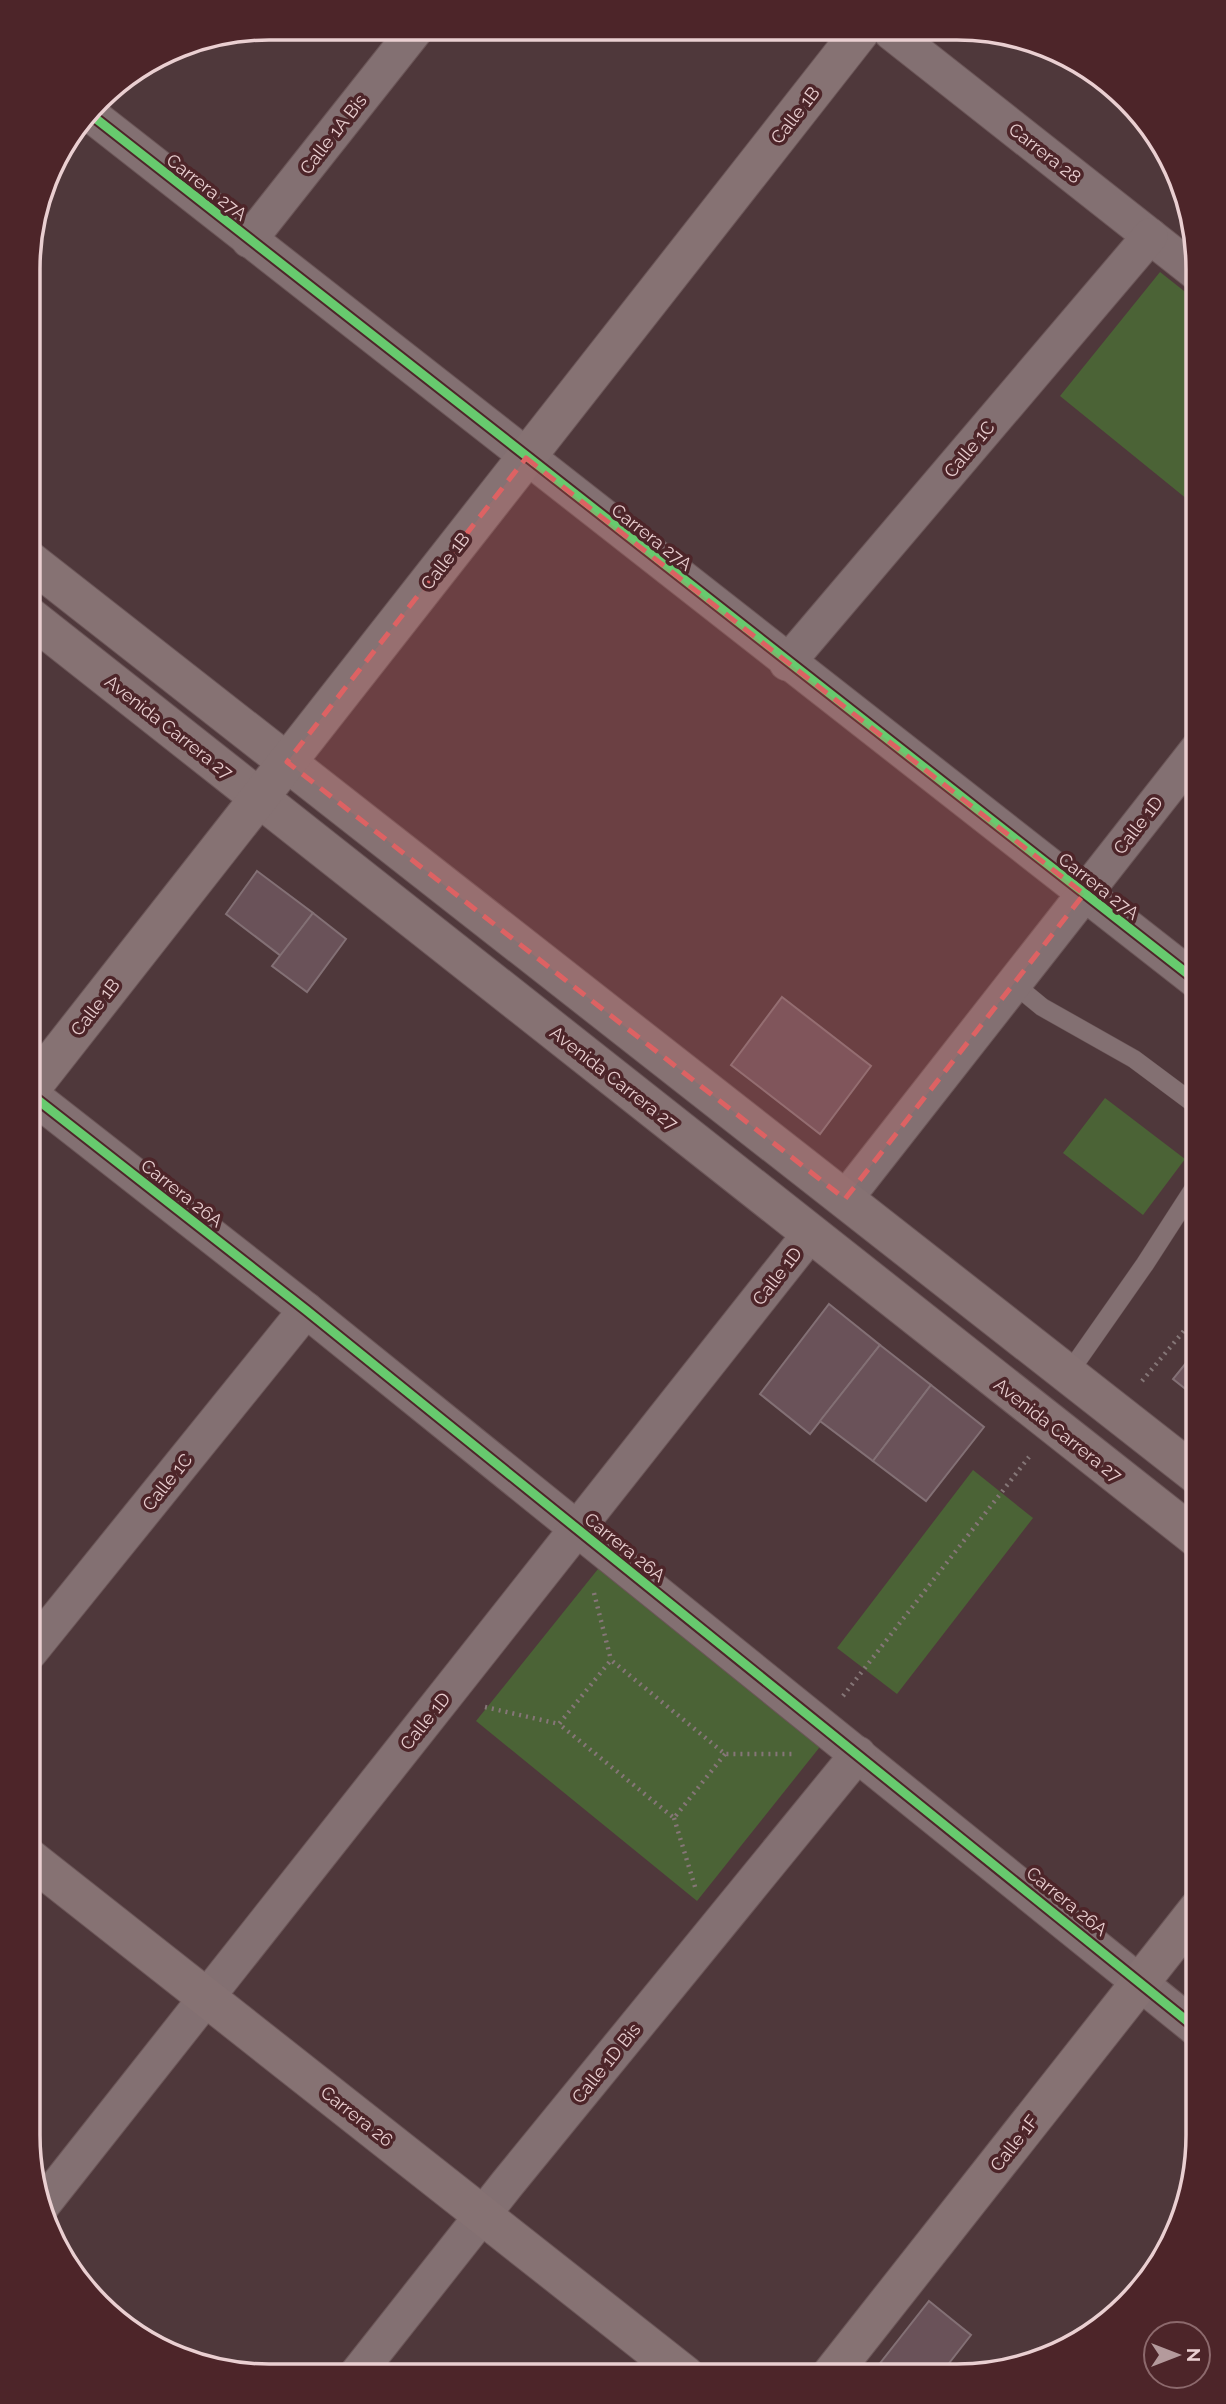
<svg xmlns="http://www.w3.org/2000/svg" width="1226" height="2404" viewBox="0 0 1226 2404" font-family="Raleway,sans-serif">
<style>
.green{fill:#4b6336}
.building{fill:#6a5259;stroke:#837075;stroke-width:2}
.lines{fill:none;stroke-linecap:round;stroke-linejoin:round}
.lane-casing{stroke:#6b5658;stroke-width:19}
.street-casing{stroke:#6b5658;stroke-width:37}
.secondary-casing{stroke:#6b5658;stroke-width:40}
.path{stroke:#857677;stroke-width:4.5;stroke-dasharray:2 5;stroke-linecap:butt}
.lane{stroke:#837072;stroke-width:18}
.street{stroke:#837072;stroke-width:35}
.secondary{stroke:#867273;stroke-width:38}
.cycleway-casing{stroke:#4d2529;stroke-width:13}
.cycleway{stroke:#67ca6e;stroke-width:9}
.marked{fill:#dd6263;fill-opacity:0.2;stroke:#dd6263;stroke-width:5;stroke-dasharray:14 9;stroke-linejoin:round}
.labels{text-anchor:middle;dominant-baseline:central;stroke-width:7;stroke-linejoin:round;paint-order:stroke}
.street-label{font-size:18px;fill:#eacfd1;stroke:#4d2529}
.rim{fill:none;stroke:#eacfd1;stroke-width:3.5}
</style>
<rect width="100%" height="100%" fill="#4f383b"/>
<!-- green -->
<g class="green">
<path d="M1160 272 1198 302V508L1060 396Z"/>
<path d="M1105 1098 1185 1159 1143 1215 1063 1153Z"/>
<path d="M973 1470 1033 1518 897 1694 837 1648Z"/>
<path d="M602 1564 823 1743 697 1901 476 1721Z"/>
</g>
<!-- building -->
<g class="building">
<path d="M257 871 313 913 281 956 226 914Z"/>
<path d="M313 913 346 939 307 992 272 966Z"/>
<path d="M782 997 871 1066 820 1134 731 1065Z"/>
<path d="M829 1304 880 1345 810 1434 760 1394Z"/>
<path d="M880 1345 931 1385 873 1461 820 1421Z"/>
<path d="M1198 1348V1399L1173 1379Z"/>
<path d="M931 1385 984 1427 926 1501 873 1461Z"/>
<path d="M929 2301 971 2335 939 2376H870Z"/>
</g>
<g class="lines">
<defs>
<g id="lane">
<path d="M1014 984 1042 1007 1134 1059 1193 1103 1198 1110"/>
<path d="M1068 1374 1145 1264 1198 1182"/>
</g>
<g id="street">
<path d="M891 32 1198 274"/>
<path d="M90 114 1198 982"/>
<path d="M249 240 416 29"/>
<path d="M787 663 1150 236"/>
<path d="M29 1093 306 1310 1197 2029"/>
<path d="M845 1199 1198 749"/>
<path d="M29 1653 306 1310"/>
<path d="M40 2208 810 1234"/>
<path d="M357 2374 507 2184 858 1754"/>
</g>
<g id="secondary">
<path d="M30 561 1198 1476"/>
<path d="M30 617 1198 1539"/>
<path d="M29 1091 860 32"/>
<path d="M28 1857 685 2375"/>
<path d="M830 2376 1198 1909"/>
</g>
</defs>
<!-- lane casing -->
<use href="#lane" class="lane-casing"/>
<!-- street casing -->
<use href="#street" class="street-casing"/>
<!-- secondary casing -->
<use href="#secondary" class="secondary-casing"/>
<!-- path -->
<g class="path">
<path d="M1142 1381 1198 1314"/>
<path d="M594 1593 611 1660"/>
<path d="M843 1696 1029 1457"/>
<path d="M485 1707 559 1724"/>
<path d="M725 1754 674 1818 559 1724 611 1660 725 1754H794"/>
<path d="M674 1818 696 1890"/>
</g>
<!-- lane -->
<use href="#lane" class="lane"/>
<!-- street -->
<use href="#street" class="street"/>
<!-- secondary -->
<use href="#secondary" class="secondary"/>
<defs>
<g id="cycleway">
<path d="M90 114 1198 982"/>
<path d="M29 1093 306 1310 1197 2029"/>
</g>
</defs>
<!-- cycleway casing -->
<use href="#cycleway" class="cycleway-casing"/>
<!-- cycleway -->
<use href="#cycleway" class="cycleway"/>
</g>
<!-- marked area -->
<path class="marked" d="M526 458 1084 894 845 1199 287 762Z"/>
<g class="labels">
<!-- street labels -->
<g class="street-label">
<text transform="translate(795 115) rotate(-52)">Calle 1B</text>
<text transform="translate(333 134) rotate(-52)">Calle 1A Bis</text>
<text transform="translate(1045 153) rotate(38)">Carrera 28</text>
<text transform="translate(207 187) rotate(38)">Carrera 27A</text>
<text transform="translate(969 449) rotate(-50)">Calle 1C</text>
<text transform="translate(652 537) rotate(38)">Carrera 27A</text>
<text transform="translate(445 561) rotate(-52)">Calle 1B</text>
<text transform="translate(169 727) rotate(38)">Avenida Carrera 27</text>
<text transform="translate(1138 825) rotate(-52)">Calle 1D</text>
<text transform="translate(1099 886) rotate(38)">Carrera 27A</text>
<text transform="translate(95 1007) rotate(-52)">Calle 1B</text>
<text transform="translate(614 1078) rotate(38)">Avenida Carrera 27</text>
<text transform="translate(182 1193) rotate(38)">Carrera 26A</text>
<text transform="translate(777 1276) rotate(-52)">Calle 1D</text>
<text transform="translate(1058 1430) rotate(38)">Avenida Carrera 27</text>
<text transform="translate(167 1482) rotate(-51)">Calle 1C</text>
<text transform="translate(625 1547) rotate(39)">Carrera 26A</text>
<text transform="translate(425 1721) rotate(-51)">Calle 1D</text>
<text transform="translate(1067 1901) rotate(39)">Carrera 26A</text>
<text transform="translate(606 2063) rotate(-51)">Calle 1D Bis</text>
<text transform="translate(357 2116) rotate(38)">Carrera 26</text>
<text transform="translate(1014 2143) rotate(-52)">Calle 1F</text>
</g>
</g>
<!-- crop -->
<path d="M0 0H1226V2404H0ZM269 40H957A229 229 0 0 1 1186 269V2135A229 229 0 0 1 957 2364H269A229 229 0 0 1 40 2135V269A229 229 0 0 1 269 40Z" fill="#4d2529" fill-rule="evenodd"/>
<path class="rim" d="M269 40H957A229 229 0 0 1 1186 269V2135A229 229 0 0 1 957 2364H269A229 229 0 0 1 40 2135V269A229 229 0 0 1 269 40Z"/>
<!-- north arrow -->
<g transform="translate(1177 2355) rotate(90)"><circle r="33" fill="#4d2529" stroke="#8c696c" stroke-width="2"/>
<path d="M0-5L12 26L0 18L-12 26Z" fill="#b49a9c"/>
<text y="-10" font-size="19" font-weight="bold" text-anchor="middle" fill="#eacfd1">N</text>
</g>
</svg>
